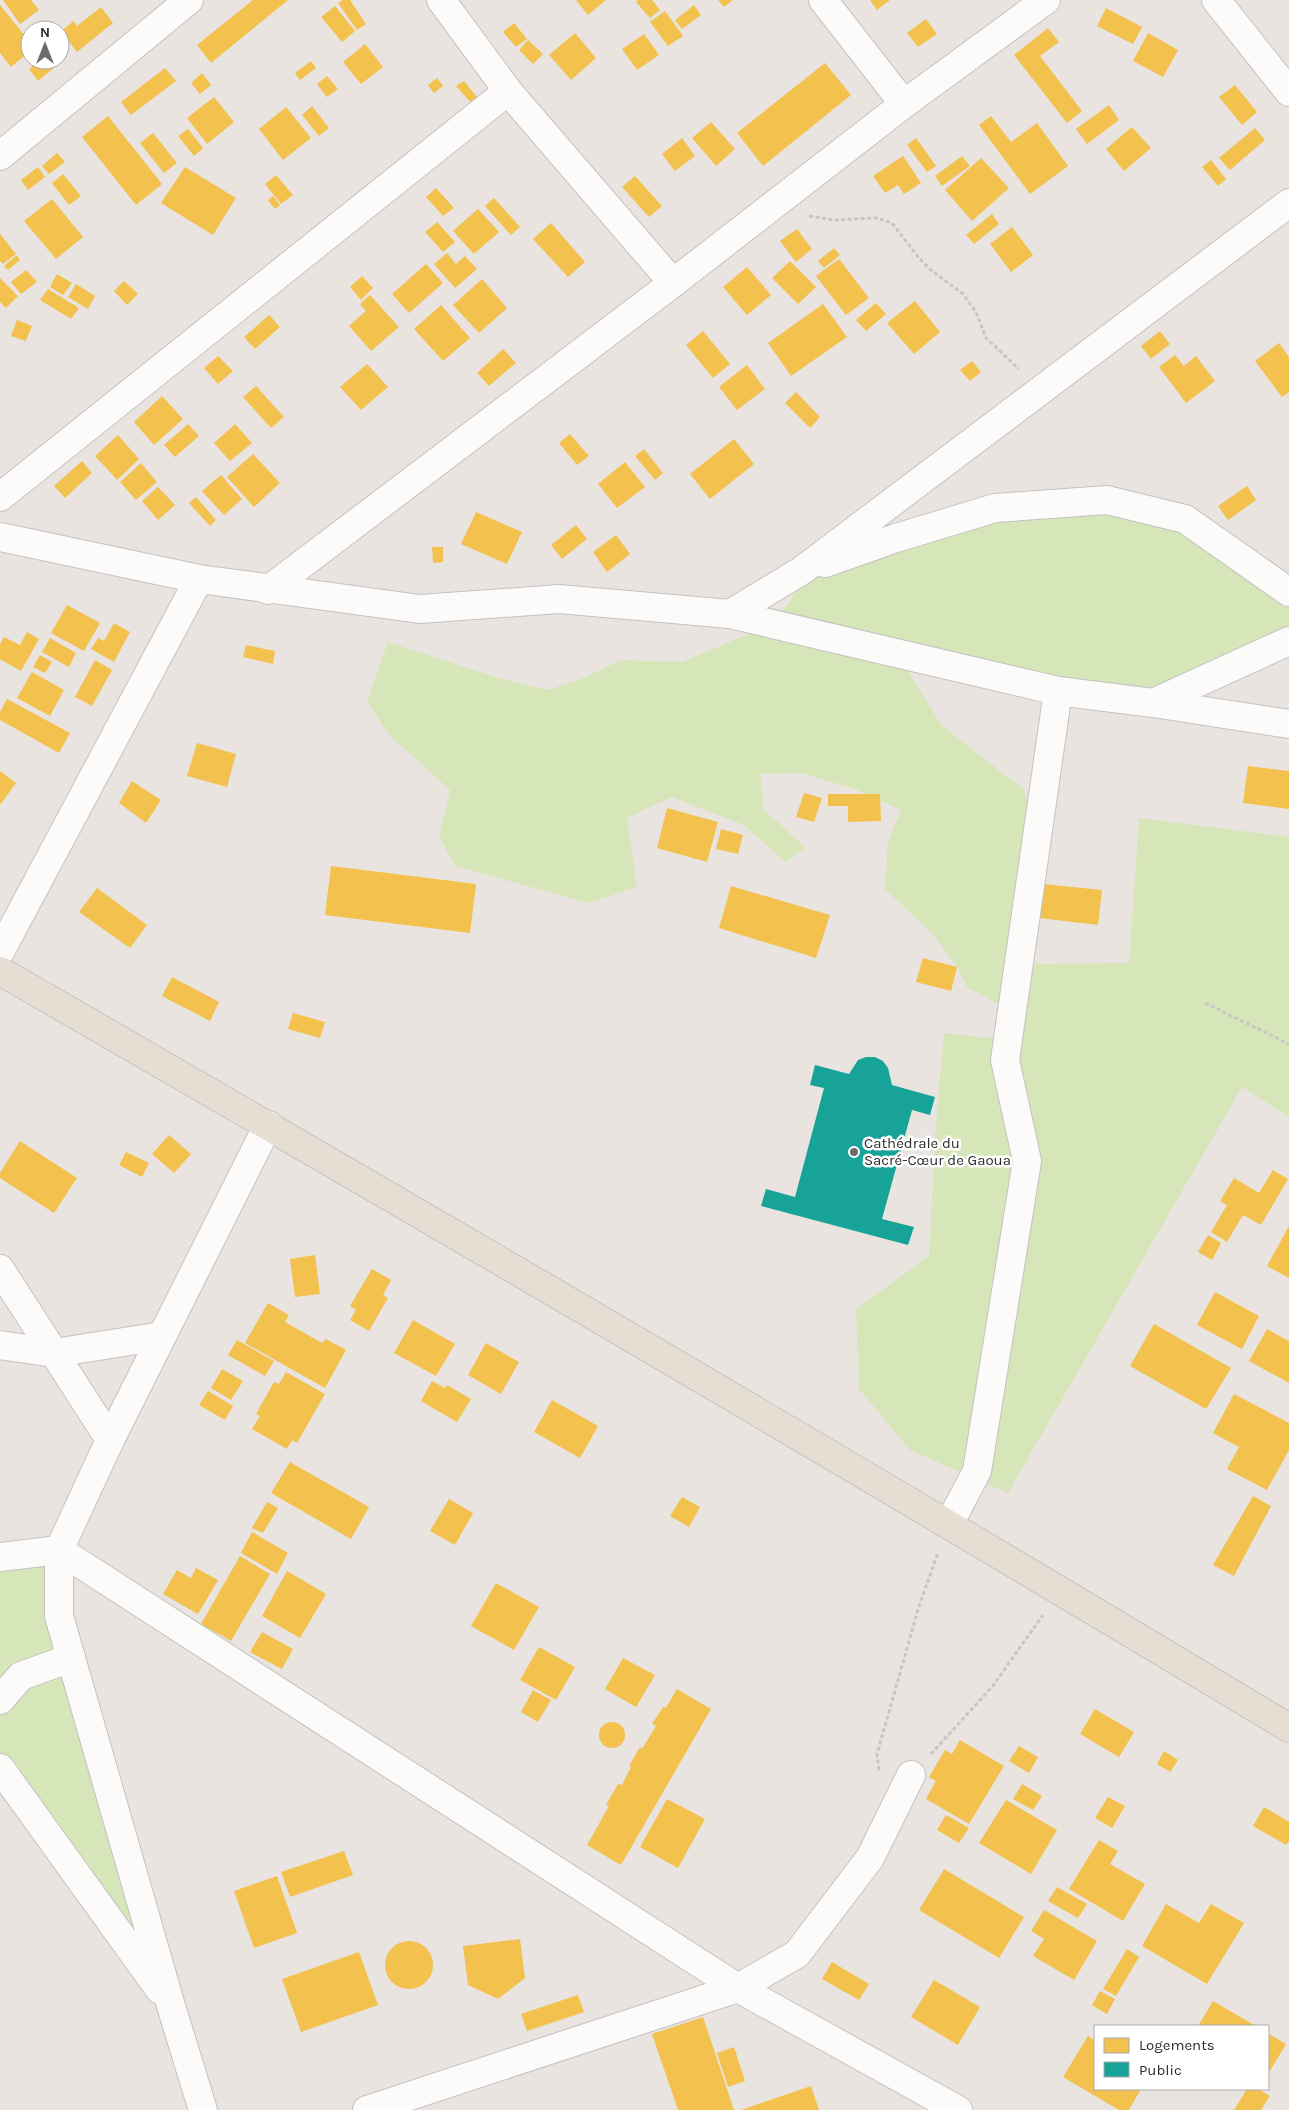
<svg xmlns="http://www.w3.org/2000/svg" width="1289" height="2110" viewBox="0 0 1289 2110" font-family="Karla,sans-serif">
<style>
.green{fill:#d6e6b8}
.homes{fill:#f2c14e}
.public{fill:#17a398}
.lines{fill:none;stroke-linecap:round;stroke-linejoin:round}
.minor-casing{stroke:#c3c2c3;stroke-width:30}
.major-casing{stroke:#c5c3c2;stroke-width:30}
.path{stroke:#c6c6c6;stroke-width:3;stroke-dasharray:4 2.5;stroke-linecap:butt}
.minor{stroke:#fcfbfa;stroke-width:28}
.major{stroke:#e7ded3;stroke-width:28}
.poi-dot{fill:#6e6c6b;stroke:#fff;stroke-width:2}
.labels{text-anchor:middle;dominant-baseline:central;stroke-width:5;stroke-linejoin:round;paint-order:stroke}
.poi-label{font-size:15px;fill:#2b2b2b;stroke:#fff;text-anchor:start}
</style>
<rect width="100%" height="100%" fill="#eae4e1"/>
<!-- green -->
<g class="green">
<path d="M1107 500 1185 519 1289 592V641L1153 703 894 649 942 726 1023 789 1038 828 1019 964 1129 963 1139 818 1289 837V1117L1242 1087 1008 1493 910 1450 859 1389 856 1309 929 1256 936 1122 944 1033 999 1039 1007 1009 967 987 957 967 932 933 885 889 888 842 901 810 855 789 801 773 760 774 764 810 806 848 785 862 744 825 672 797 627 818 637 887 588 903 455 866 439 836 450 790 388 734 367 701 388 642 495 677 548 690 584 678 621 660 682 662 765 627 791 601 801 571 896 538Z"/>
<path d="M59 1550V1616L171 2006 0 1758V1572Z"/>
</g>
<!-- homes -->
<g class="homes">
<path d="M3 0H31L39 10 20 24Z"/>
<path d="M253 0H288L211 63 197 45Z"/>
<path d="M343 0H350L366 24 357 30 338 3Z"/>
<path d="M576 0H606L588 15Z"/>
<path d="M638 0H652L660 10 650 18 636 2Z"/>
<path d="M718 0H733L724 7Z"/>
<path d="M870 0H890L877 10Z"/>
<path d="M0 5 30 42V51L11 67 0 53Z"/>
<path d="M694 5 701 15 682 29 675 20Z"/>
<path d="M335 6 355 31 342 42 321 17Z"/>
<path d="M101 7 113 23 77 52 61 31 74 21 77 26Z"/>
<path d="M1106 8 1142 27 1133 44 1097 26Z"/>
<path d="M665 11 683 36 668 46 650 22Z"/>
<path d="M926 19 937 34 918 47 907 33Z"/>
<path d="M514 23 527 39 516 47 503 32Z"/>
<path d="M1048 28 1059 42 1040 56 1082 111 1067 123 1014 55Z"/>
<path d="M575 33 596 58 571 80 549 55Z"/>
<path d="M1148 33 1178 50 1163 77 1133 61Z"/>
<path d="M644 34 659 55 637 70 622 49Z"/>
<path d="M528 40 543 54 533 64 519 50Z"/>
<path d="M365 44 383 67 361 84 343 62Z"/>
<path d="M60 49 67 57 38 81 29 69 40 60H60Z"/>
<path d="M311 61 316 68 300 80 295 73Z"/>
<path d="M825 63 851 95 763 166 737 133Z"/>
<path d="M165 68 176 81 131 115 121 102Z"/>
<path d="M202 73 211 85 200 94 191 83Z"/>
<path d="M327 76 338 89 327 97 317 84Z"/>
<path d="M437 78 443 86 434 93 428 85Z"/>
<path d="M464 81 477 97 471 103 456 86Z"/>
<path d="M1235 85 1257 112 1242 125 1219 97Z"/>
<path d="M214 97 234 122 207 144 187 118Z"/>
<path d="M1109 105 1119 120 1087 144 1076 129Z"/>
<path d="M312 106 329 128 319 136 302 115Z"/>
<path d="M286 107 311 138 283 160 259 129Z"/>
<path d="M108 116 162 184 136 205 82 137Z"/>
<path d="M991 116 1011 142 1037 123 1068 166 1030 194 979 125Z"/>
<path d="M711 122 735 149 716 166 692 138Z"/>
<path d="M1132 127 1151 148 1124 171 1106 149Z"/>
<path d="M1255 128 1265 140 1230 170 1219 158Z"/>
<path d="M188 129 203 148 194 156 178 136Z"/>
<path d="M153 133 177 163 164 173 140 143Z"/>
<path d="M682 138 695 156 675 171 662 154Z"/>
<path d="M916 138 936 166 927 172 907 145Z"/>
<path d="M57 153 65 162 49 174 42 166Z"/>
<path d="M903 156 921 183 904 194 898 185 885 193 873 176Z"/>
<path d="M962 156 970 166 942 186 935 176Z"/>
<path d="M981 158 1009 188 972 221 945 190Z"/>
<path d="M1211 160 1226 179 1218 186 1202 167Z"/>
<path d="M38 167 45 177 28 190 21 180Z"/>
<path d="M185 167 236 198 213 235 161 203Z"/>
<path d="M63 174 81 196 69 205 52 183Z"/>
<path d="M276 175 293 195 281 204 265 184Z"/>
<path d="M635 176 662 206 649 217 622 187Z"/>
<path d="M436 188 454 208 443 216 426 197Z"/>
<path d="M273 196 280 205 275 209 268 200Z"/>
<path d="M494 198 520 227 511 235 485 206Z"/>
<path d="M52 199 83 237 56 259 24 221Z"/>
<path d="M478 209 499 232 474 254 453 231Z"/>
<path d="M992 214 999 224 974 244 966 235Z"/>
<path d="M437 222 455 242 443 252 425 232Z"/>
<path d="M551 223 585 262 568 277 533 239Z"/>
<path d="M1012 227 1033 255 1011 272 990 244Z"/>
<path d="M797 229 812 249 796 262 780 241Z"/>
<path d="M0 234 16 254 3 264 0 261Z"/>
<path d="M834 248 840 255 824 268 818 261Z"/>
<path d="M447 253 456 264 465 256 477 269 455 288 434 264Z"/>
<path d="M17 255 20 260 8 270 4 266Z"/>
<path d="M839 259 869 298 846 315 816 276Z"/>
<path d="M790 261 816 287 798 304 772 278Z"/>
<path d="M426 264 443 283 409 313 392 294Z"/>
<path d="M747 267 771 295 747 315 723 287Z"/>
<path d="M26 270 37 282 21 294 11 282Z"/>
<path d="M57 274 72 283 63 295 50 287Z"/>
<path d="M362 276 373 288 361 300 350 287Z"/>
<path d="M0 278 18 296 6 308 0 302Z"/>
<path d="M482 279 507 308 479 333 453 305Z"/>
<path d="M124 281 138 294 127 305 114 291Z"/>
<path d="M76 284 95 296 88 309 68 297Z"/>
<path d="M48 289 79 308 71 319 40 300Z"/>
<path d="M370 295 399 327 371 351 349 326 366 311 360 304Z"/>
<path d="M915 301 940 332 914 354 887 323Z"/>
<path d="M876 303 886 314 866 331 856 320Z"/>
<path d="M823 304 847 337 791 376 768 343Z"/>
<path d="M441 305 470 338 443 361 414 329Z"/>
<path d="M269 315 280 327 255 349 244 337Z"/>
<path d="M17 320 32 326 26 341 11 336Z"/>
<path d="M703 331 730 364 713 378 686 345Z"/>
<path d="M1160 331 1170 344 1151 359 1141 346Z"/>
<path d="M1279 343 1289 357V392L1282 397 1255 361Z"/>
<path d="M503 349 516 363 489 386 477 373Z"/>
<path d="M1175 355 1184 366 1196 356 1215 381 1186 403 1159 367Z"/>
<path d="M218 356 233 371 218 384 204 368Z"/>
<path d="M972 361 981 372 970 381 960 370Z"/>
<path d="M367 364 388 387 361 410 340 387Z"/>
<path d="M747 365 765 389 737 410 719 387Z"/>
<path d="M256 386 284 417 271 428 243 397Z"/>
<path d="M796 392 820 417 810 428 785 403Z"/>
<path d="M162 396 183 419 154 445 134 422Z"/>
<path d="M188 424 199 436 175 457 164 445Z"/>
<path d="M235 424 252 443 230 461 214 443Z"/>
<path d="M570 434 589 456 577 465 559 443Z"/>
<path d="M118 435 139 459 117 480 95 456Z"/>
<path d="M734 439 754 464 710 499 690 474Z"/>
<path d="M644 449 663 473 655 480 635 456Z"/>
<path d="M253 454 280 483 254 507 227 477Z"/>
<path d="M82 461 92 473 65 498 54 486Z"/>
<path d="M625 462 645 487 617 508 598 484Z"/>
<path d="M141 463 157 482 136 500 120 482Z"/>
<path d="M221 475 242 499 224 515 202 491Z"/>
<path d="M1247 486 1256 500 1228 520 1218 506Z"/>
<path d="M158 487 175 505 158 520 142 501Z"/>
<path d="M196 497 216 520 210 526 189 503Z"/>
<path d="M476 512 522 532 507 564 461 544Z"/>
<path d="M576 525 587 539 562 559 551 545Z"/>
<path d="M616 535 630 554 607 572 593 552Z"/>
<path d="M432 547H443V562L433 563Z"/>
<path d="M67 605 100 623 84 651 51 633Z"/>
<path d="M114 623 130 632 114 662 91 649 98 638 104 641Z"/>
<path d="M27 632 39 639 21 671 0 659V644L4 637 20 645Z"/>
<path d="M50 638 76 653 69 667 42 652Z"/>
<path d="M246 645 275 651 273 664 243 657Z"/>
<path d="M40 655 52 662 45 673 33 667Z"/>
<path d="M95 660 112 670 92 706 75 697Z"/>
<path d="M32 672 64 690 50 716 17 698Z"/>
<path d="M7 699 70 733 59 753 0 720V712Z"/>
<path d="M197 743 236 754 227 787 187 776Z"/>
<path d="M1248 766 1289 771V809L1243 803Z"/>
<path d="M0 771 16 783 0 805Z"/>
<path d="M132 781 161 800 146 823 119 803Z"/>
<path d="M804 793 822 798 814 822 796 817Z"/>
<path d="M828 794H880L881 821 848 822V806H828Z"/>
<path d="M667 808 718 822 707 862 657 848Z"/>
<path d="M721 829 743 835 738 854 716 849Z"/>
<path d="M331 866 476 884 470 933 325 915Z"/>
<path d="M1043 884 1102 890 1098 925 1039 918Z"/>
<path d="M731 886 830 915 816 958 719 928Z"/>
<path d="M97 888 147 925 130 948 79 912Z"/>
<path d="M923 958 957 967 951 991 916 982Z"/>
<path d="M172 977 219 1002 210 1021 162 996Z"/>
<path d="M293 1013 325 1022 320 1038 288 1029Z"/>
<path d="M169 1135 191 1154 174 1173 152 1154Z"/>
<path d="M20 1141 77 1178 54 1213 0 1178V1173Z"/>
<path d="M126 1152 149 1163 142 1177 119 1165Z"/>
<path d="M1273 1170 1288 1179 1261 1225 1243 1215 1227 1242 1211 1232 1227 1205 1220 1201 1234 1178 1259 1193Z"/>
<path d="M1289 1226V1278L1267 1266Z"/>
<path d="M1208 1235 1221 1243 1212 1260 1198 1252Z"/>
<path d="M315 1255 320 1294 295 1297 290 1259Z"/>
<path d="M372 1269 391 1280 383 1295 388 1298 369 1331 350 1320 356 1310 350 1306Z"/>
<path d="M1215 1292 1259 1316 1242 1349 1197 1325Z"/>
<path d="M268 1303 289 1315 285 1322 322 1343 326 1339 346 1350 325 1388 245 1343Z"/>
<path d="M413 1320 455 1344 436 1376 394 1353Z"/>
<path d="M1154 1324 1231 1368 1206 1409 1130 1366Z"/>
<path d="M1267 1329 1289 1341V1383L1249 1361Z"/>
<path d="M237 1340 274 1361 265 1376 228 1355Z"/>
<path d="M486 1343 519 1362 501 1394 468 1375Z"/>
<path d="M222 1369 243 1381 231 1400 211 1388Z"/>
<path d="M286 1372 325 1394 297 1443 292 1440 287 1449 252 1429 260 1416 256 1414 274 1382 279 1384Z"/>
<path d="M432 1381 445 1388 447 1385 471 1399 457 1422 421 1401Z"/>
<path d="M208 1391 233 1406 225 1420 199 1405Z"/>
<path d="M1234 1394 1289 1423V1450L1267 1490 1227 1469 1239 1447 1213 1433Z"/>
<path d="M552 1400 598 1426 580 1458 534 1432Z"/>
<path d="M290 1462 369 1507 351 1539 271 1493Z"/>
<path d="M1253 1496 1271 1506 1234 1576 1213 1565Z"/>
<path d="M682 1497 700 1507 689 1527 670 1516Z"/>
<path d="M449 1499 473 1513 455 1545 430 1531Z"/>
<path d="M267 1502 278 1508 263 1533 252 1528Z"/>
<path d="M252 1532 288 1553 277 1574 241 1553Z"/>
<path d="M240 1556 270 1574 231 1641 201 1624Z"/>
<path d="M196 1568 218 1580 198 1614 163 1594 177 1570 191 1578Z"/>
<path d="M287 1571 326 1594 300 1638 262 1616Z"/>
<path d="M496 1583 539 1607 514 1650 471 1626Z"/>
<path d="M262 1632 293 1649 282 1669 250 1652Z"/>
<path d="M539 1647 575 1667 556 1700 520 1680Z"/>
<path d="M623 1658 655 1675 636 1707 605 1689Z"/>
<path d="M677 1689 711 1709 621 1865 587 1845 609 1806 606 1805 618 1784 622 1785 631 1767 629 1766 640 1747 642 1749 656 1726 652 1724 663 1707 666 1708Z"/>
<path d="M533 1690 551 1700 538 1722 521 1712Z"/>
<path d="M1095 1709 1134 1732 1119 1757 1080 1734Z"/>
<circle cx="612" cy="1735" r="13"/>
<path d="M960 1740 1004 1766 969 1824 926 1799 936 1781 929 1777 945 1750 952 1754Z"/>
<path d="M1019 1746 1038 1757 1029 1773 1009 1761Z"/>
<path d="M1164 1751 1178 1760 1170 1772 1157 1764Z"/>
<path d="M1022 1784 1042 1796 1033 1810 1013 1799Z"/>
<path d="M1108 1797 1125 1806 1112 1828 1095 1818Z"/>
<path d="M667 1799 705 1819 678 1868 640 1847Z"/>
<path d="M1006 1800 1057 1830 1031 1874 979 1843Z"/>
<path d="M1264 1807 1289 1822V1841L1286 1845 1253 1826Z"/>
<path d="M946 1815 969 1828 959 1843 937 1830Z"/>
<path d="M1099 1840 1118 1851 1110 1864 1145 1884 1123 1921 1069 1889Z"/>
<path d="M344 1851 353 1875 290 1897 281 1872Z"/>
<path d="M944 1869 1024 1917 999 1958 919 1910Z"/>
<path d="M277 1876 297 1933 254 1948 234 1891Z"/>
<path d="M1057 1887 1087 1904 1078 1918 1048 1901Z"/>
<path d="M1166 1904 1199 1923 1211 1904 1244 1923 1207 1984 1142 1946Z"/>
<path d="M1044 1910 1097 1941 1074 1980 1033 1956 1044 1939 1031 1931Z"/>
<path d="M520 1939 525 1978 498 1999 468 1985 463 1946Z"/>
<circle cx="409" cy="1965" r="24"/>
<path d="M1127 1949 1139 1957 1116 1996 1103 1989Z"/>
<path d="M359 1952 378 2005 301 2032 282 1979Z"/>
<path d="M832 1962 869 1984 859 2000 822 1979Z"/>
<path d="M934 1980 980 2007 958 2045 911 2017Z"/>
<path d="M1100 1991 1115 1999 1107 2014 1092 2005Z"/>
<path d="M578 1995 584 2012 527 2031 521 2014Z"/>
<path d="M1213 2001 1256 2026H1198Z"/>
<path d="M703 2017 734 2110H678L652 2034Z"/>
<path d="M1268 2033 1286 2044 1268 2074Z"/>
<path d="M1088 2036 1095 2041V2089H1141L1129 2110H1119L1063 2077Z"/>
<path d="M734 2047 745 2081 728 2087 717 2053Z"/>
<path d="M811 2086 819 2110H741Z"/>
<path d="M1247 2089H1258L1270 2096 1261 2110H1234Z"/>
</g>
<!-- public -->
<path class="public" d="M866 1057H875L883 1061 888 1068 892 1085 935 1097 930 1115 912 1110 882 1219 914 1227 908 1245 761 1206 766 1189 795 1197 824 1088 810 1085 815 1065 849 1074 858 1060Z"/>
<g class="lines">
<defs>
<g id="minor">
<path d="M441 0 508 91 673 283"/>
<path d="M823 0 904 104"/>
<path d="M1216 0 1289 92"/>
<path d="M0 156 189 0"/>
<path d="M0 497 508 91"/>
<path d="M0 537 199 579 420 609 559 599 730 614 1058 691 1153 703 1289 724"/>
<path d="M825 563 896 538 995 508 1107 500 1185 519 1289 592"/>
<path d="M268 590 673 283 904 104 1046 0"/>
<path d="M730 614 801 571 1289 203"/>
<path d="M1153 703 1289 641"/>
<path d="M0 952 199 579"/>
<path d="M0 1269 110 1440"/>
<path d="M0 1345 54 1353 162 1336"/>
<path d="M949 1524 977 1471 1027 1161 1005 1060 1058 691"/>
<path d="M0 1557 59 1550 738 1988 958 2110"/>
<path d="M0 1700 21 1676 71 1658"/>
<path d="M0 1768 160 1990"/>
<path d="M203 2110 171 2006 59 1616V1550L110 1440 268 1125"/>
<path d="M367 2110 738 1988 797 1954 870 1858 911 1775"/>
</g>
<path id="major" d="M0 971C432 1220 862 1471 1289 1728"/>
</defs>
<!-- minor casing -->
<use href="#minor" class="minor-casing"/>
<!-- major casing -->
<use href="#major" class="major-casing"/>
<!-- path -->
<g class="path">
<path d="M809 216 833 220 876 218 892 223 919 258 932 271 963 294 976 312 986 338 1019 369"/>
<path d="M1205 1003 1289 1044"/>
<path d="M931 1754 992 1687 1043 1615"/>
<path d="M879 1770 877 1754 919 1606 938 1553"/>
</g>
<!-- minor -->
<use href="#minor" class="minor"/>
<!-- major -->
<use href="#major" class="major"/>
</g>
<!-- markers -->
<circle class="poi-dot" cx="854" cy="1152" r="5"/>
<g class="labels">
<!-- poi labels -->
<g class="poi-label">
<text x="864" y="1143">Cathédrale du<tspan x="864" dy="17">Sacré-Cœur de Gaoua</tspan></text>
</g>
</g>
<!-- legend -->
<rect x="1094" y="2025" width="175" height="65" fill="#ffffff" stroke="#aaaaaa"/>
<rect x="1104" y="2038" width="25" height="15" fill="#f2c14e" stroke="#aaaaaa"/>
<text x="1139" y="2050" font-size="15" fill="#2b2b2b">Logements</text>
<rect x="1104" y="2062" width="25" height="15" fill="#17a398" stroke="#aaaaaa"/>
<text x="1139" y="2075" font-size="15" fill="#2b2b2b">Public</text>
<!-- north arrow -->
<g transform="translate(45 45)"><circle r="24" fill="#ffffff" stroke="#aaaaaa"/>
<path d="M0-4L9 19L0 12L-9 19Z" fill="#6e6c6b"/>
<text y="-8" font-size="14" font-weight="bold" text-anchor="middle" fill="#2b2b2b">N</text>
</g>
</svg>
